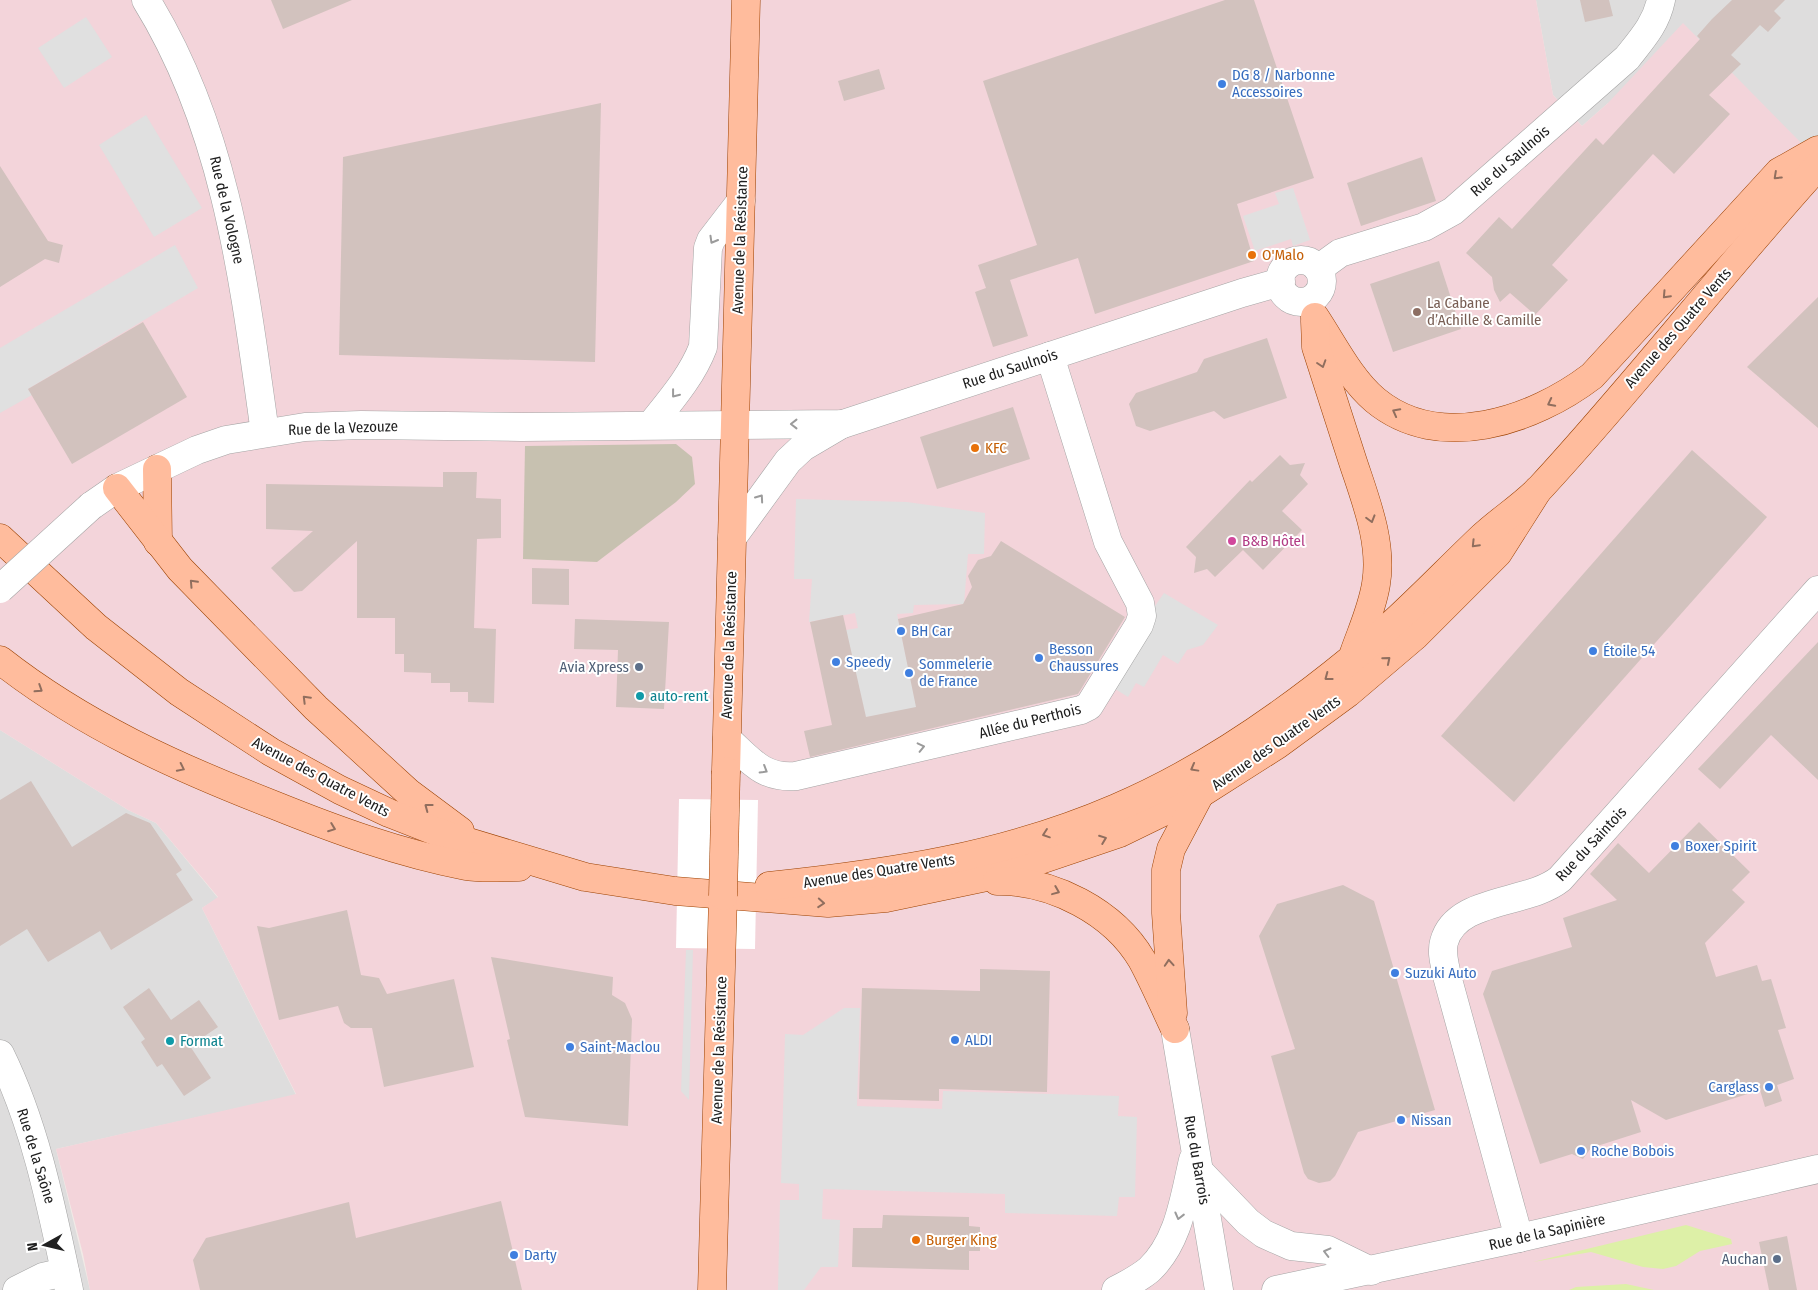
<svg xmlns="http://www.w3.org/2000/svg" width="1818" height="1290" viewBox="0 0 1818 1290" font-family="'Fira Sans Condensed',sans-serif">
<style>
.residential{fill:#dedddd}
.commercial{fill:#f3d4da}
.construction{fill:#c7c1b0}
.grass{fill:#ddf0a7}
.parking{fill:#e0e0e0}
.pier{fill:#fff}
.building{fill:#d2c2be}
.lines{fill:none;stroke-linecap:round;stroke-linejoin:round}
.minor-casing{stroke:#a4a4a4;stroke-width:29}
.major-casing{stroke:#9c4100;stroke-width:29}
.minor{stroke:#fff;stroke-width:28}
.major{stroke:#ffbc9d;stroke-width:28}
.minor-bridge-casing{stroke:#a4a4a4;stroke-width:29;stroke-linecap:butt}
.major-bridge-casing{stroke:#9c4100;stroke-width:29;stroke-linecap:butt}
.minor-bridge{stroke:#fff;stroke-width:28}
.major-bridge{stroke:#ffbc9d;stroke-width:28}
.oneway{stroke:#906e5e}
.oneway2{stroke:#9b9b9b}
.shop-dot{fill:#3f7fe0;stroke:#fff;stroke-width:2}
.food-dot{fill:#e8710a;stroke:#fff;stroke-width:2}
.education-dot{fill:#8d6e63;stroke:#fff;stroke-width:2}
.hotel-dot{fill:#d1479c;stroke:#fff;stroke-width:2}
.service-dot{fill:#5c6f8a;stroke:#fff;stroke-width:2}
.culture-dot{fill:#0f9aa8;stroke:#fff;stroke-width:2}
.labels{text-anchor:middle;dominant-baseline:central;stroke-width:4;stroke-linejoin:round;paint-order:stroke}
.shop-label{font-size:15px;fill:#366cbe;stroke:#fff;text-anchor:start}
.street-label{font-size:15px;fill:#202020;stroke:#fff}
.food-label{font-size:15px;fill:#c56008;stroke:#fff;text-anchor:start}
.education-label{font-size:15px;fill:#785e54;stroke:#fff;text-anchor:start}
.hotel-label{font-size:15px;fill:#b23c85;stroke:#fff;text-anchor:start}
.service-label{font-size:15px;fill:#4e5e75;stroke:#fff;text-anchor:end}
.culture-label{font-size:15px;fill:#0d838f;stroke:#fff;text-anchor:start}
</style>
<rect width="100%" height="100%" fill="#f1eae6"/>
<!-- residential -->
<g class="residential">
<path d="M1536 0H1818V160L1608 103 1582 126 1553 95Z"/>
<path d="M0 730 128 810 156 823 218 898 202 908 296 1095 56 1149 90 1290H0Z"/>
</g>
<!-- commercial -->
<path class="commercial" d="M0 0H1536L1553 95 1582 126 1608 103 1683 23 1818 160V1290H90L83 1254 56 1149 296 1094 202 908 218 897 156 823 128 810 0 730Z"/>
<!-- construction -->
<path class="construction" d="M676 444 692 457 695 484 676 502 597 562 523 559 525 446Z"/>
<!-- grass -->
<g class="grass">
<path d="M1686 1225 1731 1239 1732 1244 1700 1251 1676 1266 1663 1269 1643 1267 1591 1252 1533 1262Z"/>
<path d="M1626 1284 1654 1290H1569L1576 1287Z"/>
</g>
<!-- parking -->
<g class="parking">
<path d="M86 17 112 57 64 88 38 48Z"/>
<path d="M146 115 202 208 154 237 99 145Z"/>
<path d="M1293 188 1310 240 1293 246 1291 239 1255 251 1243 216 1279 204 1275 193Z"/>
<path d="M175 245 198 288 28 389 32 395 0 413V348Z"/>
<path d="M796 499 907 502 985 513 984 554H968L964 604 914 605 913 613 897 614 918 713 865 717 846 630 858 628 855 613 809 622 812 579H794Z"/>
<path d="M1164 593 1218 625 1203 645 1187 650 1178 664 1163 655 1144 687 1136 683 1128 697 1112 687 1148 628 1155 606Z"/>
<path d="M686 950H693L689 1100 681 1091Z"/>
<path d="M844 1008H860L857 1106 942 1109 943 1091 1119 1096 1118 1116 1137 1117 1135 1197H1119L1117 1216 1005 1213V1194L823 1189 822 1219 840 1220 838 1267H821L804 1290H778L780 1200H799V1184L781 1183 785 1034 803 1035Z"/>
</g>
<!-- pier -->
<path class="pier" d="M679 799 758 800 755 949 676 948Z"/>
<!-- building -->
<g class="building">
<path d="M271 0H352L283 29Z"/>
<path d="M1225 0H1254L1314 178 1237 204 1254 261 1095 314 1078 258 1010 280 1028 336 993 347 975 292 986 288 978 265 1037 245 983 81Z"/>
<path d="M1580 0H1609L1613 16 1585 22Z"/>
<path d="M1732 0H1785L1774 11 1781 18 1768 32 1760 25 1731 55 1741 64 1709 95 1730 114 1674 174 1653 154 1552 265 1568 280 1535 315 1510 293 1500 302 1494 290 1492 277 1466 253 1499 217 1512 229 1596 138 1603 145 1700 39 1697 36 1712 19Z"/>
<path d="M879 69 885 89 844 101 838 81Z"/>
<path d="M601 103 595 362 339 355 343 157Z"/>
<path d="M1422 157 1436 201 1361 226 1347 183Z"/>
<path d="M0 166 48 241 63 245 59 263 45 259 0 287Z"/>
<path d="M1439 261 1461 329 1393 352 1370 284Z"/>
<path d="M1818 297V428L1747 367Z"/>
<path d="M143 322 187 397 72 464 28 389Z"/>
<path d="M1267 338 1287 398 1224 419 1214 411 1150 431 1136 426 1129 404 1136 393 1197 372 1204 359Z"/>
<path d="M1013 407 1030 459 937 489 920 437Z"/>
<path d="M1692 450 1767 517 1514 802 1441 736Z"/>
<path d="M1280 455 1290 465 1305 463 1300 475 1308 484 1282 511 1302 530 1263 570 1243 550 1215 577 1207 569 1194 573 1196 557 1186 547 1250 480 1252 482Z"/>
<path d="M443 472H477L476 498 501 499V538L477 539 474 628 496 629 494 703 468 702V692H450V683H431V673L404 672V654H395V618H357V541L302 591 294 592 271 568 313 531 266 529V484L443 487Z"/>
<path d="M1001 541 1125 617 1078 694 810 757 804 731 832 725 810 622 843 615 866 717 916 707 898 619 963 604 972 587 968 576 978 560 991 556Z"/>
<path d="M532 568 569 569V605L532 604Z"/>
<path d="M575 619 669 622 664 709 616 707 618 650 574 649Z"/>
<path d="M1818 642V780L1771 735 1720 789 1698 769Z"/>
<path d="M31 781 72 847 126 813 150 823 182 870 176 874 193 900 111 950 100 931 48 962 27 929 0 946V800Z"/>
<path d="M1699 822 1750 872 1732 890 1745 902 1705 943 1716 977 1757 965 1762 981 1771 979 1786 1028 1778 1030 1794 1079 1777 1085 1782 1101 1765 1107 1760 1090 1666 1120 1631 1100 1641 1132 1591 1148 1583 1159 1572 1154 1540 1164 1483 994 1492 971 1572 947 1563 918 1617 900 1590 874 1618 843 1649 873Z"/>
<path d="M1343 885 1374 901 1435 1110 1358 1132 1335 1176 1330 1181 1319 1183 1308 1179 1304 1173 1271 1056 1295 1049 1259 936 1277 904Z"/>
<path d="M347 910 361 975 379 978 387 994 454 979 474 1067 384 1087 372 1028H351L344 1023 338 1006 279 1020 257 926 269 928Z"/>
<path d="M491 957 613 977 612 995 625 1003 632 1019 628 1126 525 1117 507 1040 510 1039Z"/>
<path d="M980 969 1050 971 1047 1092 939 1089V1101L859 1099 862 988 980 991Z"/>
<path d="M149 988 171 1020 199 1000 218 1027 190 1046 211 1078 184 1096 162 1064 157 1067 141 1042 145 1039 123 1007Z"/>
<path d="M501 1201 522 1290H200L193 1260 206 1238 349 1202 356 1238Z"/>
<path d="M883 1215 969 1217V1226L980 1227V1251H969V1270L852 1267 853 1228H882Z"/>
<path d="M1787 1236 1797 1290H1769L1759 1242Z"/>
</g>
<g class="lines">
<defs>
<g id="minor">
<path d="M146 0C227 131 244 283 265 433"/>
<circle cx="1301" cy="281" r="21"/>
<path d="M1318 269 1340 253 1424 227 1453 211 1627 58C1642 39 1656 24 1661 0"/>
<path d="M651 425C670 401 692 376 703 347L708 248 711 240 741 201"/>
<path d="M91 506 117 488 197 450 226 440 305 427 361 425 521 427 843 424 1242 293 1281 282"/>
<path d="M732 538 788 461 803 447 842 424"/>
<path d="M727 739C750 760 763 779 796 776L1081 710 1089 706 1139 625 1142 616 1140 603 1108 542 1050 356"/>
<path d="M1175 1029 1219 1290"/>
<path d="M0 1054C36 1127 52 1210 69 1290"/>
<path d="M1199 1171 1248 1222 1264 1234 1291 1246 1328 1250 1371 1271"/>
<path d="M1519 1238 1447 976C1445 965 1441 953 1444 942 1456 897 1528 905 1560 879L1818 590"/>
<path d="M17 1290 43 1277 65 1272"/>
<path d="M1116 1290C1128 1284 1139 1278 1149 1270 1179 1242 1184 1198 1193 1160"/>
<path d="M1276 1290 1519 1238 1818 1169"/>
</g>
<g id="major">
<path d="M1315 317C1333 344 1350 379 1375 400 1439 453 1533 421 1592 376L1779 172 1818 150"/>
<path d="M1315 321 1316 347C1328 384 1340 421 1352 459 1365 499 1383 542 1376 584 1372 609 1362 630 1354 653"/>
<path d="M157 469 158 542"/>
<path d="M117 488 180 569 316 708 409 793 460 831"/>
<path d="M0 538 96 627 179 692 271 752 340 790 389 813 445 835 585 877 675 891 828 903 886 898 996 875 1120 833 1200 794 1277 745 1348 693 1415 636 1498 553 1538 490"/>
<path d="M0 660C83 725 176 767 274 805 336 830 399 853 466 866 482 869 502 867 519 867"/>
<path d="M726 771 746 0"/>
<path d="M997 881C1052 880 1114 912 1142 960 1154 982 1164 1006 1175 1029"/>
<path d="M769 886C891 873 1002 857 1116 808 1201 772 1279 718 1350 660 1397 623 1438 579 1481 538 1500 520 1523 506 1541 487 1637 383 1723 271 1818 166"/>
<path d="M1173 1013 1166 913V870L1171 849 1200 794"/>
<path d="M712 1290 723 896"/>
</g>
</defs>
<!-- minor casing -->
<use href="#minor" class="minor-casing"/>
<!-- major casing -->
<use href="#major" class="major-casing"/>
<!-- minor -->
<use href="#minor" class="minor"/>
<!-- major -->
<use href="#major" class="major"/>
<defs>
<path id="minor-bridge" d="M0 589 91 506"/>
<path id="major-bridge" d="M723 896 726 771"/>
</defs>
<!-- minor-bridge casing -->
<use href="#minor-bridge" class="minor-bridge-casing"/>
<!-- major-bridge casing -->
<use href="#major-bridge" class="major-bridge-casing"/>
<!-- minor-bridge -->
<use href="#minor-bridge" class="minor-bridge"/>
<!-- major-bridge -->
<use href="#major-bridge" class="major-bridge"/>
</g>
<!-- one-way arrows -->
<defs><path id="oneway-chevron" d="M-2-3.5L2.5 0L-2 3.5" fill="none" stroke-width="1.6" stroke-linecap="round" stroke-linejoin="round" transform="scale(1.25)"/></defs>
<g class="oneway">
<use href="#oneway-chevron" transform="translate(1777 176) rotate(137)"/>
<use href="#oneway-chevron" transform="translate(1666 295) rotate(133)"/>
<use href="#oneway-chevron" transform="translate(1322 364) rotate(72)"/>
<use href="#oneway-chevron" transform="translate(1551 403) rotate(153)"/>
<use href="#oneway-chevron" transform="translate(1396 412) rotate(-152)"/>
<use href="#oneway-chevron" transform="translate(1371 519) rotate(74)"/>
<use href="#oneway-chevron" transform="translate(1475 544) rotate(134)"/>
<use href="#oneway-chevron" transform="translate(193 583) rotate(-133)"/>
<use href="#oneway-chevron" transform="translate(1387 660) rotate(-40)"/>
<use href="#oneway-chevron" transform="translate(1328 677) rotate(143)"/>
<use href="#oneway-chevron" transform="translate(39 689) rotate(33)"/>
<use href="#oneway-chevron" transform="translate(306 699) rotate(-135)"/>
<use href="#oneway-chevron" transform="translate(181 768) rotate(26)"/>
<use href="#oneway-chevron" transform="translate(1194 768) rotate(151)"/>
<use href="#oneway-chevron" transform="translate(428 807) rotate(-143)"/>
<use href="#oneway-chevron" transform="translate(332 828) rotate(21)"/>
<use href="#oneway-chevron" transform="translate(1046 834) rotate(161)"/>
<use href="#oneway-chevron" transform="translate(1103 839) rotate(-21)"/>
<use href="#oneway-chevron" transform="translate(1056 891) rotate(22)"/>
<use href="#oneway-chevron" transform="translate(821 903) rotate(4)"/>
<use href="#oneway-chevron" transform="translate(1169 963) rotate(-94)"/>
</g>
<g class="oneway2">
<use href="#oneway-chevron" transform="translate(713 240) rotate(120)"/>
<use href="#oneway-chevron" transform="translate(675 394) rotate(128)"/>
<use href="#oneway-chevron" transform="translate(794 424) rotate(180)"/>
<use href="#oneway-chevron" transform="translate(760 498) rotate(-55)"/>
<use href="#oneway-chevron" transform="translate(921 747) rotate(-13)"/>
<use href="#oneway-chevron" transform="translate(764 770) rotate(31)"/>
<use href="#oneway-chevron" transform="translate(1179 1216) rotate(104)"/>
<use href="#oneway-chevron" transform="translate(1327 1252) rotate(-166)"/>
</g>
<!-- markers -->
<g class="shop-dot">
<circle cx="1222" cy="84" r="5"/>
<circle cx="901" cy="631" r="5"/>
<circle cx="1593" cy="651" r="5"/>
<circle cx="1039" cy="658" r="5"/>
<circle cx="836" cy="662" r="5"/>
<circle cx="909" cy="673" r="5"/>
<circle cx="1675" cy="846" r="5"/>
<circle cx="1395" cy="973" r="5"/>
<circle cx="955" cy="1040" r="5"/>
<circle cx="570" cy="1047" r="5"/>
<circle cx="1769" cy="1087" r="5"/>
<circle cx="1401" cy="1120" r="5"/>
<circle cx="1581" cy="1151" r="5"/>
<circle cx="514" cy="1255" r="5"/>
</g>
<g class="food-dot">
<circle cx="1252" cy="255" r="5"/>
<circle cx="975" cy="448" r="5"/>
<circle cx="916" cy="1240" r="5"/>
</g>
<circle class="education-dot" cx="1417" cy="312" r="5"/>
<circle class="hotel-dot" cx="1232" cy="541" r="5"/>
<g class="service-dot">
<circle cx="639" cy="667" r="5"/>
<circle cx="1777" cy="1259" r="5"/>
</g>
<g class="culture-dot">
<circle cx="640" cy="696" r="5"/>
<circle cx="170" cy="1041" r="5"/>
</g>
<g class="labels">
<!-- shop labels -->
<g class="shop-label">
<text x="1232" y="75">DG 8 / Narbonne<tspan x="1232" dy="17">Accessoires</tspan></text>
<text x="911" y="631">BH Car</text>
<text x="1049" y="649">Besson<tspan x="1049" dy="17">Chaussures</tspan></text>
<text x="1603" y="651">Étoile 54</text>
<text x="846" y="662">Speedy</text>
<text x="919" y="664">Sommelerie<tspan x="919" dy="17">de France</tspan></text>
<text x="1685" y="846">Boxer Spirit</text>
<text x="1405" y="973">Suzuki Auto</text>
<text x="965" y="1040">ALDI</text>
<text x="580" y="1047">Saint-Maclou</text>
<text x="1759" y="1087" text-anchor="end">Carglass</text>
<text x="1411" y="1120">Nissan</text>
<text x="1591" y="1151">Roche Bobois</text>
<text x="524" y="1255">Darty</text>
</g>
<!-- street labels -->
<g class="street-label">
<text transform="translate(1510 161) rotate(-41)">Rue du Saulnois</text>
<text transform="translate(227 210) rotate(77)">Rue de la Vologne</text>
<text transform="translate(740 240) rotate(-88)">Avenue de la Résistance</text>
<text transform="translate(1678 328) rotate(-49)">Avenue des Quatre Vents</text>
<text transform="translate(1010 369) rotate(-18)">Rue du Saulnois</text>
<text transform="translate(343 428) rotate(-2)">Rue de la Vezouze</text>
<text transform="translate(729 645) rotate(-88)">Avenue de la Résistance</text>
<text transform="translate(1030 721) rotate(-14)">Allée du Perthois</text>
<text transform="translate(1276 743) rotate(-35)">Avenue des Quatre Vents</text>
<text transform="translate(321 777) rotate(28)">Avenue des Quatre Vents</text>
<text transform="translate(1591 844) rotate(-47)">Rue du Saintois</text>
<text transform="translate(879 871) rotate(-9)">Avenue des Quatre Vents</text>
<text transform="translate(719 1050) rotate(-88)">Avenue de la Résistance</text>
<text transform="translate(36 1156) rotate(73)">Rue de la Saône</text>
<text transform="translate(1197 1160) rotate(80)">Rue du Barrois</text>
<text transform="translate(1547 1232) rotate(-13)">Rue de la Sapinière</text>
</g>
<!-- food labels -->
<g class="food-label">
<text x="1262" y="255">O'Malo</text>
<text x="985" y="448">KFC</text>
<text x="926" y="1240">Burger King</text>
</g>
<!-- education labels -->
<g class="education-label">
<text x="1427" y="303">La Cabane<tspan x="1427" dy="17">d’Achille &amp; Camille</tspan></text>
</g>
<!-- hotel labels -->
<g class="hotel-label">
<text x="1242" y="541">B&amp;B Hôtel</text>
</g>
<!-- service labels -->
<g class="service-label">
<text x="629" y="667">Avia Xpress</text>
<text x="1767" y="1259">Auchan</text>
</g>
<!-- culture labels -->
<g class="culture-label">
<text x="650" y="696">auto-rent</text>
<text x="180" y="1041">Format</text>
</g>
</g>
<!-- north arrow -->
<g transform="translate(45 1245) rotate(262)" stroke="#ffffff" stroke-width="4" paint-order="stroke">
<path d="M0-4L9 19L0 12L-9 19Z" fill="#202020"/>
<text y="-8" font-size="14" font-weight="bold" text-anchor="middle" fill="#202020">N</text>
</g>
</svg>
